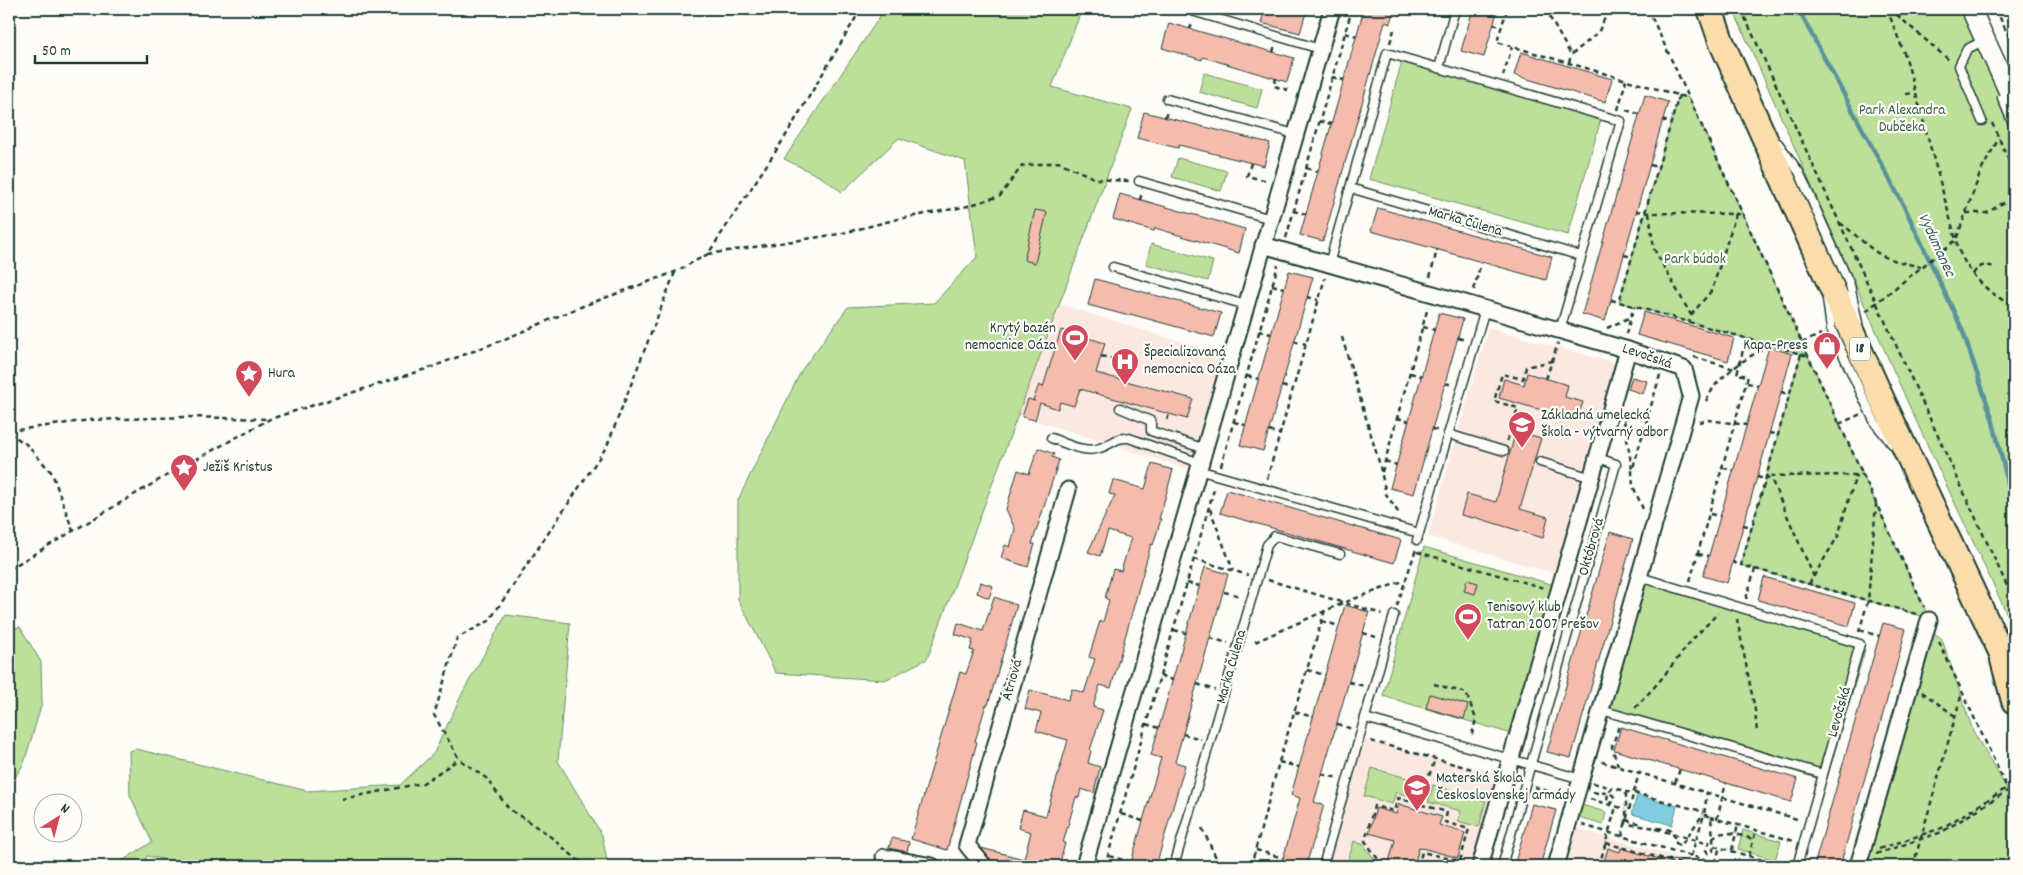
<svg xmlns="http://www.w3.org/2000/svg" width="2023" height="875" viewBox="0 0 2023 875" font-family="Dekko,sans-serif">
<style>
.built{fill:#fbe9e1}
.green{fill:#bce09a;stroke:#6e8e67}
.water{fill:#81cde0;stroke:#5a939b}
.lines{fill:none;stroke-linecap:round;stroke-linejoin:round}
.stream{stroke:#5a939b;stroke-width:4.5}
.building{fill:#f5bcad;stroke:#1f3d34}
.service-casing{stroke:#1f3d34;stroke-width:11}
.minor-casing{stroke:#1f3d34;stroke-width:19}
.tertiary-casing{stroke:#1f3d34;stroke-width:22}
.primary-casing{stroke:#1f3d34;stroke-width:28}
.path{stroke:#1f3d34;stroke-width:2.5;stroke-dasharray:5 4;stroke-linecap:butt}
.service{stroke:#fdfcf7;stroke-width:8}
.minor{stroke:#fdfcf7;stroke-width:15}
.tertiary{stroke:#fdfcf7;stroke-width:19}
.primary{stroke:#fbddab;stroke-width:24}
.labels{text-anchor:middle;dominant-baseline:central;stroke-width:4.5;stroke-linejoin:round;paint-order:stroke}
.shield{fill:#fdfcf7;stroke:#62766e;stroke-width:1}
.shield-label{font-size:14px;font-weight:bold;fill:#1f3d34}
.park-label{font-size:15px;fill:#3e5e48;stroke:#fdfcf7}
.street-label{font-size:15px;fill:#1f3d34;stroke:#fdfcf7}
.poi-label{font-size:15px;fill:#1f3d34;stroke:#fdfcf7;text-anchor:start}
.water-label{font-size:16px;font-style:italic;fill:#38615f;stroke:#fdfcf7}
</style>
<rect width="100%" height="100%" fill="#fdfcf7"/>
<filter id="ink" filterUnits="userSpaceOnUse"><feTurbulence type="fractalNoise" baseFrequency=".02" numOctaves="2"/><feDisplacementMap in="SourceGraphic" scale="10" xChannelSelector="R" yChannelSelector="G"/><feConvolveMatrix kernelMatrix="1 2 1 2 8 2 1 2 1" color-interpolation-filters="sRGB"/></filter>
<g filter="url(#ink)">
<!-- built -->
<g class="built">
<path d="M1059 304 1230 357 1197 472 1018 415Z"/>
<path d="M1488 328 1616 363 1557 574 1428 536Z"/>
<path d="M1359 738 1505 778 1480 866H1323Z"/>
<path d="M1572 827 1709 866H1561Z"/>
</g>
<!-- green -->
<g class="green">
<path d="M885 9H1082L1052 87 1132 109 927 659 885 680 776 673 738 599V500L801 371 848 307 934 303 977 257 965 161 899 138 842 192 821 177 784 159Z"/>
<path d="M1733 9H1971L2014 101V629L1912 412Z"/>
<path d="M1402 61 1601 119 1568 235 1369 179Z"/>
<path d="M1204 73 1262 89 1257 108 1199 92Z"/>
<path d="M1679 95 1689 98 1929 618 1741 565 1801 354 1619 302Z"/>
<path d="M1178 158 1227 171 1221 191 1172 177Z"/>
<path d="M1151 244 1213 261 1208 281 1146 264Z"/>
<path d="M1424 547 1554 585 1512 734 1383 696Z"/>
<path d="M1646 574 1865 650 1826 781 1605 713Z"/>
<path d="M506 615 570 623 558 761 602 835 608 866H197L147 856 143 866H104H114L152 842 130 795 129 751 136 749 308 791 400 785 434 753 463 692Z"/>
<path d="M20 627 41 662 42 703 24 763 9 788V629Z"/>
<path d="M1933 632 1942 639 1973 731 2014 800V866H1863Z"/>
<path d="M1372 768 1421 782 1417 798 1396 792 1392 804 1364 796Z"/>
<path d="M1433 785 1486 801 1479 827 1458 821 1461 811 1428 802Z"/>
<path d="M1578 804 1606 812 1603 825 1583 819 1578 815Z"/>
<path d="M1743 830 1781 841 1775 860 1738 849Z"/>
<path d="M1354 841 1364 845 1375 860 1373 866H1365L1348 861Z"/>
</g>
<!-- water -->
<path class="water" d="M1637 795 1677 806 1672 825 1632 814Z"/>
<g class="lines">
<!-- stream -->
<path class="stream" d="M1798 9 1905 208 1962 329 1992 418 2014 508"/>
</g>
<!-- building -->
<g class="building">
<path d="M1265 9H1307L1300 33 1261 23Z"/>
<path d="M1364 9H1394L1390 24 1385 22 1323 241 1300 235Z"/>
<path d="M1473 9H1498L1484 57 1461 51Z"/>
<path d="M1169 23 1294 58 1287 82 1203 57 1202 60 1162 48Z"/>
<path d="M1521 52 1612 79 1605 102 1514 75Z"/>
<path d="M1645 95 1668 102 1605 321 1582 314Z"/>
<path d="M1144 112 1270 143 1264 166 1179 145 1178 148 1137 138Z"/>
<path d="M1120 194 1245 229 1239 253 1155 228 1154 231 1113 219Z"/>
<path d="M1378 208 1552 257 1546 280 1371 231Z"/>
<path d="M1035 210 1047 212 1035 263 1024 260Z"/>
<path d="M1289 271 1313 277 1263 451 1240 445Z"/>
<path d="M1095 279 1221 313 1214 337 1130 314 1129 316 1088 305Z"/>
<path d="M1644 312 1734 338 1728 361 1637 335Z"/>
<path d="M1439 313 1463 319 1414 494 1390 488Z"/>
<path d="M1061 330 1105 343 1096 373 1193 399 1187 419 1080 389 1074 406 1060 402 1058 409 1040 403 1035 420 1022 417 1028 399 1035 401 1033 400 1039 385 1043 387Z"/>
<path d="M1769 347 1792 354 1727 583 1703 576Z"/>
<path d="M1527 373 1568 385 1565 397 1583 402 1577 420 1499 398 1504 379 1524 385Z"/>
<path d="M1632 377 1647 381 1643 394 1628 389Z"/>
<path d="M1516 431 1541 438 1520 509 1548 517 1543 538 1474 517 1473 518 1461 515 1467 494 1496 502Z"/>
<path d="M1038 448 1054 454 1052 457 1059 460 1032 544H1035L1028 567 1001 558 1005 545 1010 547 1015 529 1006 509 1018 470 1029 474Z"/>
<path d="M1152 464 1173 470 1159 519H1161L1153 545 1151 544 1111 688 1100 685 1093 707 1103 710 1090 750 1091 751 1088 763 1100 767 1094 793 1081 789 1079 798 1076 797 1063 843H1065L1059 866H993L991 860 981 848 1024 859 1031 832 1018 828 1023 810 1046 816 1068 740 1036 731 1041 713 1025 709 1030 690 1068 700 1072 689 1084 693 1095 659 1089 657 1100 621 1103 622 1109 600 1105 598 1113 569 1121 571 1131 538 1108 531 1100 556 1088 552 1115 495 1109 494 1113 480 1145 489Z"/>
<path d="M1227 490 1401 540 1394 563 1220 513Z"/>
<path d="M1610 532 1633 539 1571 758 1547 752Z"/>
<path d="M1205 567 1228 574 1175 762 1185 765 1156 866H1130L1161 758 1151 755Z"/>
<path d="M1764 577 1855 603 1849 626 1758 600Z"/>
<path d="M1467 580 1478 583 1475 594 1464 591Z"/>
<path d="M980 582 993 586 989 598 977 593Z"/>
<path d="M994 597 1017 605 988 705H986L975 741 977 742 947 850 911 839 960 672 966 674 974 651 970 650 973 640 955 634 958 623 983 631Z"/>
<path d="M1345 605 1369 612 1314 802 1324 805 1306 866H1281L1300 798 1291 795Z"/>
<path d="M1883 623 1906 629 1892 682 1840 866H1814Z"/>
<path d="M1430 694 1468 705 1464 719 1426 708Z"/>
<path d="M1621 727 1798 779 1791 802 1614 750Z"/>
<path d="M1399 804 1442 817 1439 825 1465 833 1458 858 1419 847 1414 866H1388L1395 840 1369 833 1376 808 1396 814Z"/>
<path d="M1532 804 1556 810 1540 866H1514Z"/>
<path d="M892 838 909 842 907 852 889 848Z"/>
<path d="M1608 848 1620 852 1621 848 1673 863 1672 866H1603Z"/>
</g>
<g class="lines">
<defs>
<g id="service">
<path d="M1192 11 1320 49"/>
<path d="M1439 68 1455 9"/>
<path d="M2002 98 2014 126"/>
<path d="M1167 99 1295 134"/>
<path d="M1982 121 1959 66 1967 49 1985 40"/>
<path d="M1778 143 1799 172 1850 285 1858 323"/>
<path d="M1139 181 1271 219"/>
<path d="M1329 264 1350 188"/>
<path d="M1113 267 1246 305"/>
<path d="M1827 299 1831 329 1875 423 1892 444"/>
<path d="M1560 330 1621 121 1387 53 1350 188 1581 256"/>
<path d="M1120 408 1151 421V431L1205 449"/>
<path d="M1448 434 1504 451"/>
<path d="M1051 438C1065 443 1085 454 1100 448 1113 444 1115 437 1129 438L1200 463"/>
<path d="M1540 462 1592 478"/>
<path d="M1198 470 1419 533"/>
<path d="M1417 540 1485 309"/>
<path d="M1640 577 1860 644 1797 866"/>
<path d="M1601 710 1823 774"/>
<path d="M1365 718 1581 779"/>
<path d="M1174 866 1267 545 1275 536 1340 554"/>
<path d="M1323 866 1394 615"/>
<path d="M1502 866 1616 464 1598 458"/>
</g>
<g id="minor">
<path d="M1263 245 1628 350 1684 369 1691 396 1556 866"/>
<path d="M884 857 932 866"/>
<path d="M984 866 967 845 1068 490"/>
<path d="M1084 866 1332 9"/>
<path d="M1480 866 1628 350"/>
<path d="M1858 866 1929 620"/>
</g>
<path id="tertiary" d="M1971 9 2014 103"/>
<g id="primary">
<path d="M1710 9 1721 41 1884 404 2003 656 2014 674"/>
<path d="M2003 660 2014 701"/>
</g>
</defs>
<!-- service casing -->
<use href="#service" class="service-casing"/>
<!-- minor casing -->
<use href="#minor" class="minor-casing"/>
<!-- tertiary casing -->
<use href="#tertiary" class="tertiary-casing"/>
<!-- primary casing -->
<use href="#primary" class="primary-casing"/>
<!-- path -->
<g class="path">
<path d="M1507 9 1497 42 1688 98"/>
<path d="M1545 9 1571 55"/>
<path d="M1648 9 1924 607"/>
<path d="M1741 9 2014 601"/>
<path d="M1887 9 1906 58 1959 251C1973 280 1987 291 2014 307"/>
<path d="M1890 9 1950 61"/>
<path d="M1996 9 2014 48"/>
<path d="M1493 24 1501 26"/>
<path d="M1190 29 1192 23"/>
<path d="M1345 33 1357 36"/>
<path d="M2008 33 2014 30"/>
<path d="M1390 43 1394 30"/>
<path d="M1273 52 1275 45"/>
<path d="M1569 63 1571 55 1598 33 1609 9"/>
<path d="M1503 76 1512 47"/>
<path d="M1332 77 1344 80"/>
<path d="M1276 78 1274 86 1292 91"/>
<path d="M1906 94 1914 93"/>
<path d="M1679 95 1619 302 1808 356"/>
<path d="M1618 110 1626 80"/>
<path d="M1626 110 1639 114"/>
<path d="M1165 118 1167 111"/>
<path d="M1662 120 1671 123"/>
<path d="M1319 121 1331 124"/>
<path d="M1992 123 2014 172"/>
<path d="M2009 160 2014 157"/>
<path d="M1251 163 1247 176 1268 181"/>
<path d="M1650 165 1658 167"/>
<path d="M1306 168 1318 172"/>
<path d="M1140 200 1142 192"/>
<path d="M1293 211 1306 214"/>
<path d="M1636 211 1649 213 1742 214"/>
<path d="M1649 213 1654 249 1691 315 1689 322"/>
<path d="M1966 213H1987L2001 204 2014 199"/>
<path d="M1840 223C1852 231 1861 241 1872 249 1885 260 1905 263 1921 267"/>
<path d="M1286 238 1352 9"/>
<path d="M708 254 839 234 898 219 964 207 1000 196 1022 166 1059 162 1096 179 1129 181"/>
<path d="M1624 255 1632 257"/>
<path d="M1973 274C1979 265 1986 263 1996 268"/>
<path d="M1430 277 1437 250"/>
<path d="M1272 285 1284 288"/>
<path d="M1474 290 1481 262"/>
<path d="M1307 297 1318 300"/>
<path d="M1611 300 1619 302"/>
<path d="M1866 311 1956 240 1981 171 1999 138"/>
<path d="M1691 315 1712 290 1736 214"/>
<path d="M1423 327 1435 330"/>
<path d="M1607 328 1631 317"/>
<path d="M1259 331 1271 334"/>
<path d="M1626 334 1634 306"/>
<path d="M1342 337 1379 462 1386 494 1400 515"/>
<path d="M1458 338 1466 340"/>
<path d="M1294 341 1306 344"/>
<path d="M1802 343 1821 334"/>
<path d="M1801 354 1741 565 1916 614"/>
<path d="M1101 356 1124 362"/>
<path d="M1694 357 1738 370"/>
<path d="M1410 373 1422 376"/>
<path d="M1247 376 1259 379"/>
<path d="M1546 379 1558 343"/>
<path d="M1445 383 1453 385"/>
<path d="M1747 383 1758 385"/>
<path d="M1282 386 1292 389"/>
<path d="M1781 392 1789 394"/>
<path d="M1706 401C1709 396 1711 391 1714 387 1723 374 1757 349 1772 346"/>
<path d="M1397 418 1409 421"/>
<path d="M1167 420 1169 414"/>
<path d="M1624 420 1632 469"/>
<path d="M1234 422 1245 425"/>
<path d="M1699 422 1708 420 1747 425"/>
<path d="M1839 424 1861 414"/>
<path d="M1432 429 1439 431"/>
<path d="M9 431 90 420 188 417 269 419"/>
<path d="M1269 431 1280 434"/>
<path d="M9 433 26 444 52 473 73 531"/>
<path d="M1769 433 1778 435"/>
<path d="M1507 441 1518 408 1494 401 1502 374 1523 379 1526 367 1552 361"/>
<path d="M1385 461 1397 465"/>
<path d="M1221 466 1278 265"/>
<path d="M1723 468 1734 470"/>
<path d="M1382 472 1428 307"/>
<path d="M1757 477 1765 479"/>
<path d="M1267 479 1325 278"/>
<path d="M1210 509 1233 570"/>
<path d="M1643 509 1633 486 1632 471 1660 375"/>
<path d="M1710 514 1720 516"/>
<path d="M1743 525 1752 527"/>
<path d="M1417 552 1544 588"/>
<path d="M1698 554 1709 556"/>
<path d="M1194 559 1248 575"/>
<path d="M1732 562 1741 565"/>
<path d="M9 569 164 477 270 419 432 367 505 339 575 309 675 272 708 254 785 137 861 9"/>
<path d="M1814 577 1772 481 1766 476 1863 475"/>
<path d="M1268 580 1382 614"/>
<path d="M1690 581 1748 376 1737 374 1746 338"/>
<path d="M1187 583 1200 586"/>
<path d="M1809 584 1838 536 1856 475"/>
<path d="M1224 592 1241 596"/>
<path d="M1746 599 1755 569"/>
<path d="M1397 606 1416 549"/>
<path d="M1737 619 1755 710 1757 733"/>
<path d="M1322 621 1339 626"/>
<path d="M1174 630 1186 633"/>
<path d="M1860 630 1879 636"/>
<path d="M1859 632 1868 601 1876 504"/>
<path d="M1363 633 1376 637"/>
<path d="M1210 638 1228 643"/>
<path d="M1255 642 1343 603 1406 580"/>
<path d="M1939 642 2007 788 2014 798"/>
<path d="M1307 670 1325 675"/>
<path d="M1160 676 1173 680"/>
<path d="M1349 682 1364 686"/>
<path d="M1197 684 1215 690"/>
<path d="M1434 684 1466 693 1476 719 1471 738"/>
<path d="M1922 692 1955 716"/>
<path d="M1635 708 1658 683 1693 639 1718 613"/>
<path d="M1295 712 1313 717"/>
<path d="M1146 724 1159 728"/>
<path d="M1337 724 1352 729"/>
<path d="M1183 734 1201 739"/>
<path d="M1371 741 1490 774"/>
<path d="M1279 762 1299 767"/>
<path d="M1602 762 1800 820"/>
<path d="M1618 766 1612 747 1619 726"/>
<path d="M1322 774 1338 778"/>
<path d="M1593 783 1612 788"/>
<path d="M1675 783 1680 769"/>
<path d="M1534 787 1562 795"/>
<path d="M1593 792C1601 795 1609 789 1615 798L1612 803 1607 800 1608 793C1609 791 1611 789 1613 788L1622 790 1626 795V824L1672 830 1676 843 1679 845 1682 844 1701 817 1706 815 1711 818C1712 828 1714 841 1713 851L1708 853 1706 850C1714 824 1734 834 1753 839"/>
<path d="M1625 792 1634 793 1698 810 1703 814"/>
<path d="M342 799 423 783 459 759"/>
<path d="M1590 799 1625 809"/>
<path d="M1121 814 1143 821"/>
<path d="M1710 817 1794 841"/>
<path d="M1717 819 1726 783"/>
<path d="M1626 820 1642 824"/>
<path d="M1582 825 1727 866"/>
<path d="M1202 828 1220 866"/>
<path d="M1656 829 1709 844"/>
<path d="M1622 836 1639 773"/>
<path d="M1606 843 1690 866"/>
<path d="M1714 846 1783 866"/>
<path d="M1879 849 1942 828 2007 788"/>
<path d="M1256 850 1283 858"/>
<path d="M1732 850 1738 825"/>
<path d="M1876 854 1942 832 2009 790"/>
<path d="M1109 856 1131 862"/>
<path d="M1691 856 1704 815 1707 793"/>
<path d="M1749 856 1756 830"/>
<path d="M580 862 546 833 509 809 486 778 459 759 434 715 457 638 489 621 607 446 675 272"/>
<path d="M1715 863 1720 847"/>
<path d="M1306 865 1310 866"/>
<path d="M1105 866 1215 486"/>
<path d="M1251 866 1279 762 1325 610"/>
<path d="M1383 866 1365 841 1374 806 1394 811 1398 798 1419 804 1435 759"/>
<path d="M1418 866 1422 852 1460 861 1469 829 1445 822 1447 812 1419 804"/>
<path d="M1599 866 1616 807"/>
<path d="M1706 866 1707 861"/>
<path d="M1913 866 1962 693"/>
</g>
<!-- service -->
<use href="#service" class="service"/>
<!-- minor -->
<use href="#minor" class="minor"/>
<!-- tertiary -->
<use href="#tertiary" class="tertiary"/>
<!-- primary -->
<use href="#primary" class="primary"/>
</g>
</g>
<!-- icons -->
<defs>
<symbol id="stadium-pin" viewBox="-11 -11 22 30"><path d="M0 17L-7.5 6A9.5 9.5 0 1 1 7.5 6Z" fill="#d1495b" stroke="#fdfcf7"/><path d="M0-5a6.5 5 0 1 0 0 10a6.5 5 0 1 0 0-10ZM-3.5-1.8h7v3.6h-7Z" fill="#fff"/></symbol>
<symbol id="shop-pin" viewBox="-11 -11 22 30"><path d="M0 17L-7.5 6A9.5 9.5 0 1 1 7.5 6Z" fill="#d1495b" stroke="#fdfcf7"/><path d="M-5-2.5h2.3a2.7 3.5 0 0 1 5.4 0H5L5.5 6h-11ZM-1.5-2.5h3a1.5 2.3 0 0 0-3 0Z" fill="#fff"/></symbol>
<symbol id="hospital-pin" viewBox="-11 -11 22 30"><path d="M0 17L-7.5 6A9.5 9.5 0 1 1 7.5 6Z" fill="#d1495b" stroke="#fdfcf7"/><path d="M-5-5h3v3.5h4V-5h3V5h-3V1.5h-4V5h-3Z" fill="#fff"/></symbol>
<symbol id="sight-pin" viewBox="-11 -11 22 30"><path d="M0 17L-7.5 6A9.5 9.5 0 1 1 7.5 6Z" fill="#d1495b" stroke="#fdfcf7"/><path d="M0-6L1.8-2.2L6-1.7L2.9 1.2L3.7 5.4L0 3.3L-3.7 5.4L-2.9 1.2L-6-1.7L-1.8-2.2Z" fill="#fff"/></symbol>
<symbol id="school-pin" viewBox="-11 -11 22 30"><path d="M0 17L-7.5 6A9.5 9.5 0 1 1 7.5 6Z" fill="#d1495b" stroke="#fdfcf7"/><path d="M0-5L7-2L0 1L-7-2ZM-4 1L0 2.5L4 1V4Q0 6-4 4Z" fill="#fff"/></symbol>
</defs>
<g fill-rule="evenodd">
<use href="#stadium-pin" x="1059" y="322" width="32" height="43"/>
<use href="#shop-pin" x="1811" y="330" width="32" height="43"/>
<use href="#hospital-pin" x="1109" y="346" width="32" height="43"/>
<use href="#sight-pin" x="233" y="358" width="32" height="43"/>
<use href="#school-pin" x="1506" y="409" width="32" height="43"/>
<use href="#sight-pin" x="168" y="452" width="32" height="43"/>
<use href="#stadium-pin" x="1452" y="601" width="32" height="43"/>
<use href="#school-pin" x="1401" y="772" width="32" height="43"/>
</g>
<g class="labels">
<!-- shield labels -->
<rect class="shield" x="1850" y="337.5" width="20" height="23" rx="4"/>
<g class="shield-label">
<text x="1860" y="349">18</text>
</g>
<!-- park labels -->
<g class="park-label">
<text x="1902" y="111">Park Alexandra<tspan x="1902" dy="17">Dubčeka</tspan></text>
<text x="1695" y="260">Park búdok</text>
</g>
<!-- street labels -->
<g class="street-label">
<text transform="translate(1465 222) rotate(16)">Marka Čulena</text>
<text transform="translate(1647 357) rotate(19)">Levočská</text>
<text transform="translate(1592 547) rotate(-74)">Októbrová</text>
<text transform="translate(1232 667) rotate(-74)">Marka Čulena</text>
<text transform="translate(1013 680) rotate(-74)">Átriová</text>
<text transform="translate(1840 712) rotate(-74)">Levočská</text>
</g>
<!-- poi labels -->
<g class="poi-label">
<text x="1056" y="329" text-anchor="end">Krytý bazén<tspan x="1056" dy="17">nemocnice Oáza</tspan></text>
<text x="1808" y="346" text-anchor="end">Kapa-Press</text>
<text x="1144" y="353">Špecializovaná<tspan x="1144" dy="17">nemocnica Oáza</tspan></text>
<text x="268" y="374">Hura</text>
<text x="1541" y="416">Základná umelecká<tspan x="1541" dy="17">škola - výtvarný odbor</tspan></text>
<text x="203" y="468">Ježiš Kristus</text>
<text x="1487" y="608">Tenisový klub<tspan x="1487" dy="17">Tatran 2007 Prešov</tspan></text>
<text x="1436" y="779">Materská škola<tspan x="1436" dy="17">Československej armády</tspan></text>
</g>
<!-- water labels -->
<g class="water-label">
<text transform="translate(1936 245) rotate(65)">Vydumanec</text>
</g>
</g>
<!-- margin -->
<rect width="2023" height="875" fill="none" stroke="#fdfcf7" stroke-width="30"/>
<rect x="15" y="15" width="1993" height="845" fill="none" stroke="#1f3d34" stroke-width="2" filter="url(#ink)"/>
<!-- north arrow -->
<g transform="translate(58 818) rotate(36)"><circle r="24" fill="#fdfcf7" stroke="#a4b0a9"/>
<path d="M0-4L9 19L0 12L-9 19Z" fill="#d1495b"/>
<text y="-8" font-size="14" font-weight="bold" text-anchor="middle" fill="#1f3d34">N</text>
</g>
<!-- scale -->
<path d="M35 55v8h112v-8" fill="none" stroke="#1f3d34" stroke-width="2.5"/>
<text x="42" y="55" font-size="15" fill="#1f3d34" stroke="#fdfcf7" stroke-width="4" paint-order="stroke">50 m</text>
</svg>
